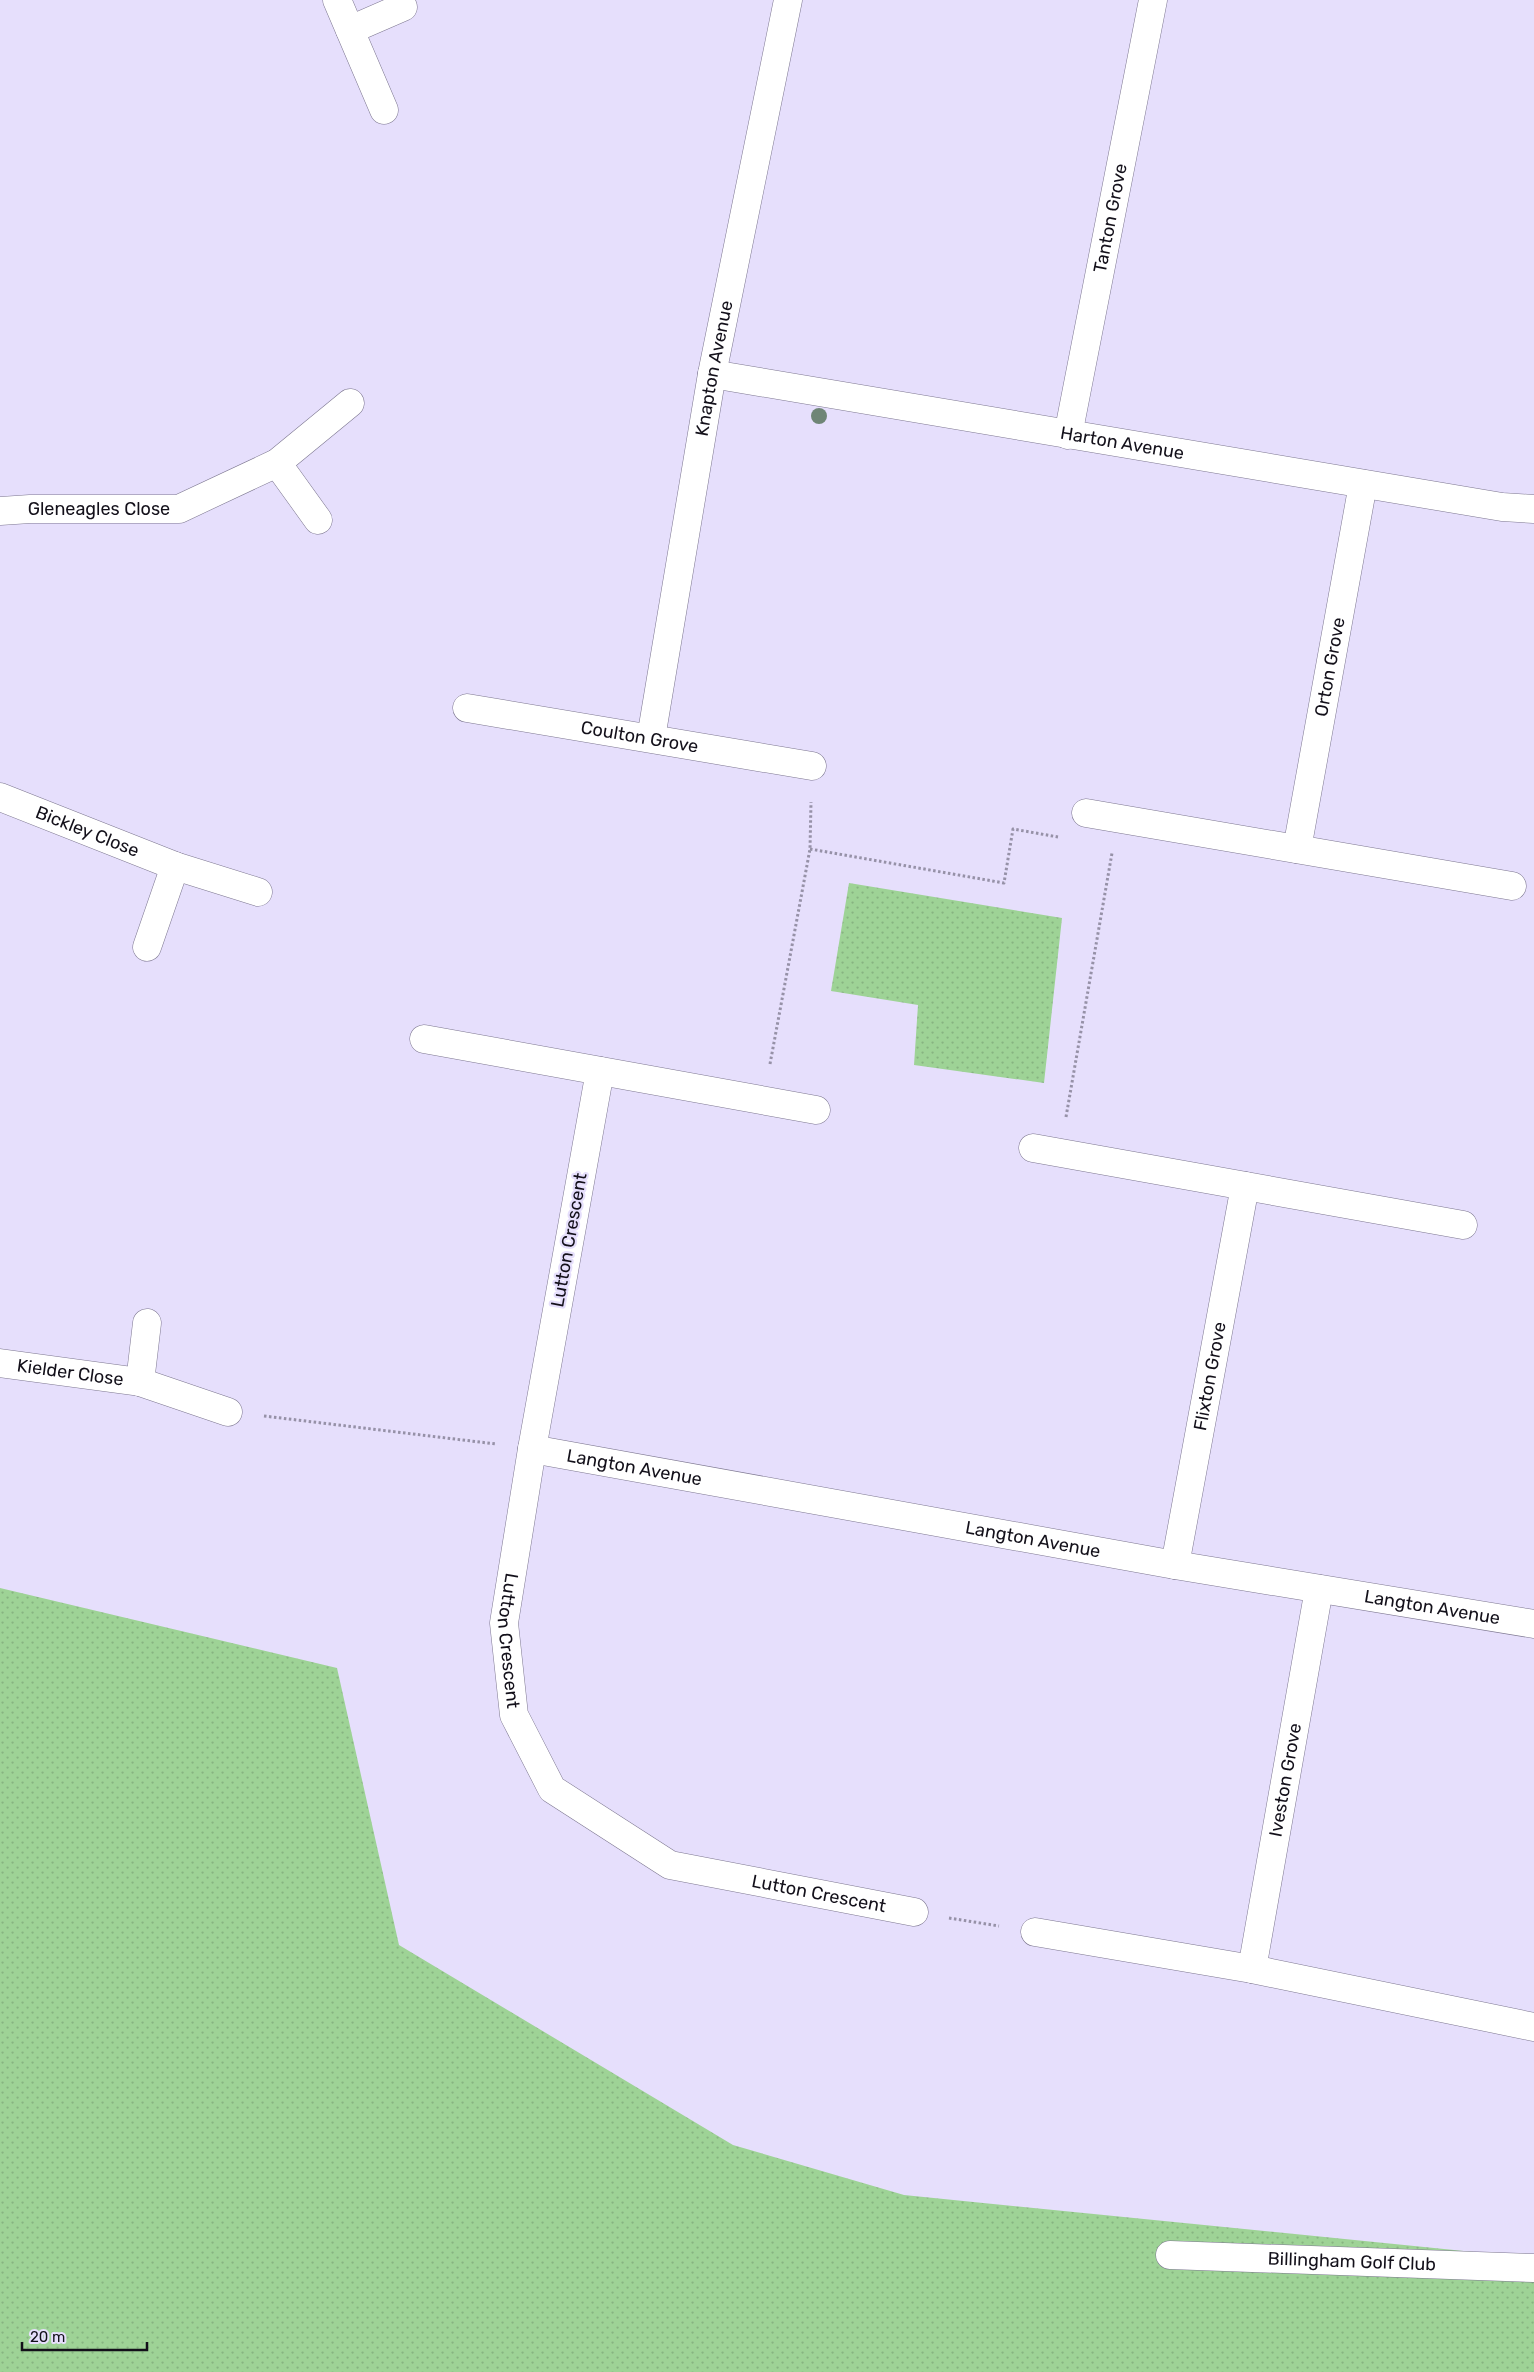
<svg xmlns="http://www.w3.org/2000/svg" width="1534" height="2372" viewBox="0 0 1534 2372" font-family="Rubik,sans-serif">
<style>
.grass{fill:url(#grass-dots)}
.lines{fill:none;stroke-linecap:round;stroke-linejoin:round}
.street-casing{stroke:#7d7790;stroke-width:29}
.path{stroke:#9691a7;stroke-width:3;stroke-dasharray:2.5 2.5;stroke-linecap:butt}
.street{stroke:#fff;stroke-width:28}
.tree{fill:#6f8576}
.labels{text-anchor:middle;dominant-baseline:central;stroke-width:4.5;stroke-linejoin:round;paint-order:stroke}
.street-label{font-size:18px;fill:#13101a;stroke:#e6dffc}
</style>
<defs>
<pattern id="grass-dots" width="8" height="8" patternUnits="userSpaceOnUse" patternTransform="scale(1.25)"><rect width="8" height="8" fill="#9ed396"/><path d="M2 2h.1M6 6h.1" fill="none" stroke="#87b481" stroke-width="1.8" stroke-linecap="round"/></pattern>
</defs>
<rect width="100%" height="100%" fill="#e6dffc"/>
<!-- grass -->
<g class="grass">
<path d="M849 883 1062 918 1044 1083 914 1065 918 1005 831 991Z"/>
<path d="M0 1588 337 1668 399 1945 733 2145 904 2195 1534 2258V2372H0Z"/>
</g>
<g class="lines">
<defs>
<g id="street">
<path d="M337 0 384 110"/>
<path d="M350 30 403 7"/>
<path id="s1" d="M712 374 1502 507 1534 509"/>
<path id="s2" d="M1068 435 1153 0"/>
<path d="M277 463 318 520"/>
<path id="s3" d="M0 511 30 509H179L277 463 350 403"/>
<path id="s4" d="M467 708 812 766"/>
<path id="s5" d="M651 738 712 374 788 0"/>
<path id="s6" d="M0 797 175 866 258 892"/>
<path d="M1086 813 1512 886"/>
<path id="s7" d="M1297 849 1363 484"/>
<path d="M147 947 175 866"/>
<path d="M424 1039 816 1110"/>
<path id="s8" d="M600 1071 532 1449 504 1623 514 1715 552 1789 670 1865 914 1912"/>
<path d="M1033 1148 1463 1225"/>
<path id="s9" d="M0 1363 140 1382 228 1412"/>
<path d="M140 1382 147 1323"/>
<path id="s10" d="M532 1449 1175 1565 1534 1624"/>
<path id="s11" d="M1175 1565 1245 1186"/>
<path d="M1035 1932 1252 1969 1534 2027"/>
<path id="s12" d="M1252 1969 1319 1589"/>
<path id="s13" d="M1170 2255 1534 2268"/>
</g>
</defs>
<!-- street casing -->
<use href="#street" class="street-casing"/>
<!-- path -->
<g class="path">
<path d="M810 849 1004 883 1013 829 1058 837"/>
<path d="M770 1064 810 849 811 802"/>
<path d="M1066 1117 1112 853"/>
<path d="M264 1416 496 1444"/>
<path d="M949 1918 999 1926"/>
</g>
<!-- street -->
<use href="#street" class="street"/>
</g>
<!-- trees -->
<circle class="tree" cx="819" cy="416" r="8"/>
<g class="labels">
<!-- street labels -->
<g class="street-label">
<text stroke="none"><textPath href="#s2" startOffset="221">Tanton Grove</textPath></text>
<text stroke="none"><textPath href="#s5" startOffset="375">Knapton Avenue</textPath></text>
<text stroke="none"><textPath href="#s1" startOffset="416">Harton Avenue</textPath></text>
<text stroke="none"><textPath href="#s3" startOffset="99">Gleneagles Close</textPath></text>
<text stroke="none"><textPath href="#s7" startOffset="185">Orton Grove</textPath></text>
<text stroke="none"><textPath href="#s4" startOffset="175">Coulton Grove</textPath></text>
<text stroke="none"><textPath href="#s6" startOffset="94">Bickley Close</textPath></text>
<text transform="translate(569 1240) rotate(-80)">Lutton Crescent</text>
<text stroke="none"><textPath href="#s9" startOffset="71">Kielder Close</textPath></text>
<text stroke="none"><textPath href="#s11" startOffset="192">Flixton Grove</textPath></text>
<text stroke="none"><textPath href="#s10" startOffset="104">Langton Avenue</textPath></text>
<text stroke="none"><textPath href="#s10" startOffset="509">Langton Avenue</textPath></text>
<text stroke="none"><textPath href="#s10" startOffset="914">Langton Avenue</textPath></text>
<text stroke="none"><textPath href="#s8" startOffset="578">Lutton Crescent</textPath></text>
<text stroke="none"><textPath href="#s12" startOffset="192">Iveston Grove</textPath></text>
<text stroke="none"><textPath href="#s8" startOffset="1028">Lutton Crescent</textPath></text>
<text stroke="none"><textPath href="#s13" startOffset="182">Billingham Golf Club</textPath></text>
</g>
</g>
<!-- scale -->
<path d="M22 2342v8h125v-8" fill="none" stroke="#13101a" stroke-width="2.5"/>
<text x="30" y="2342" font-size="15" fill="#13101a" stroke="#e6dffc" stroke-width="4" paint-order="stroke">20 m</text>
</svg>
